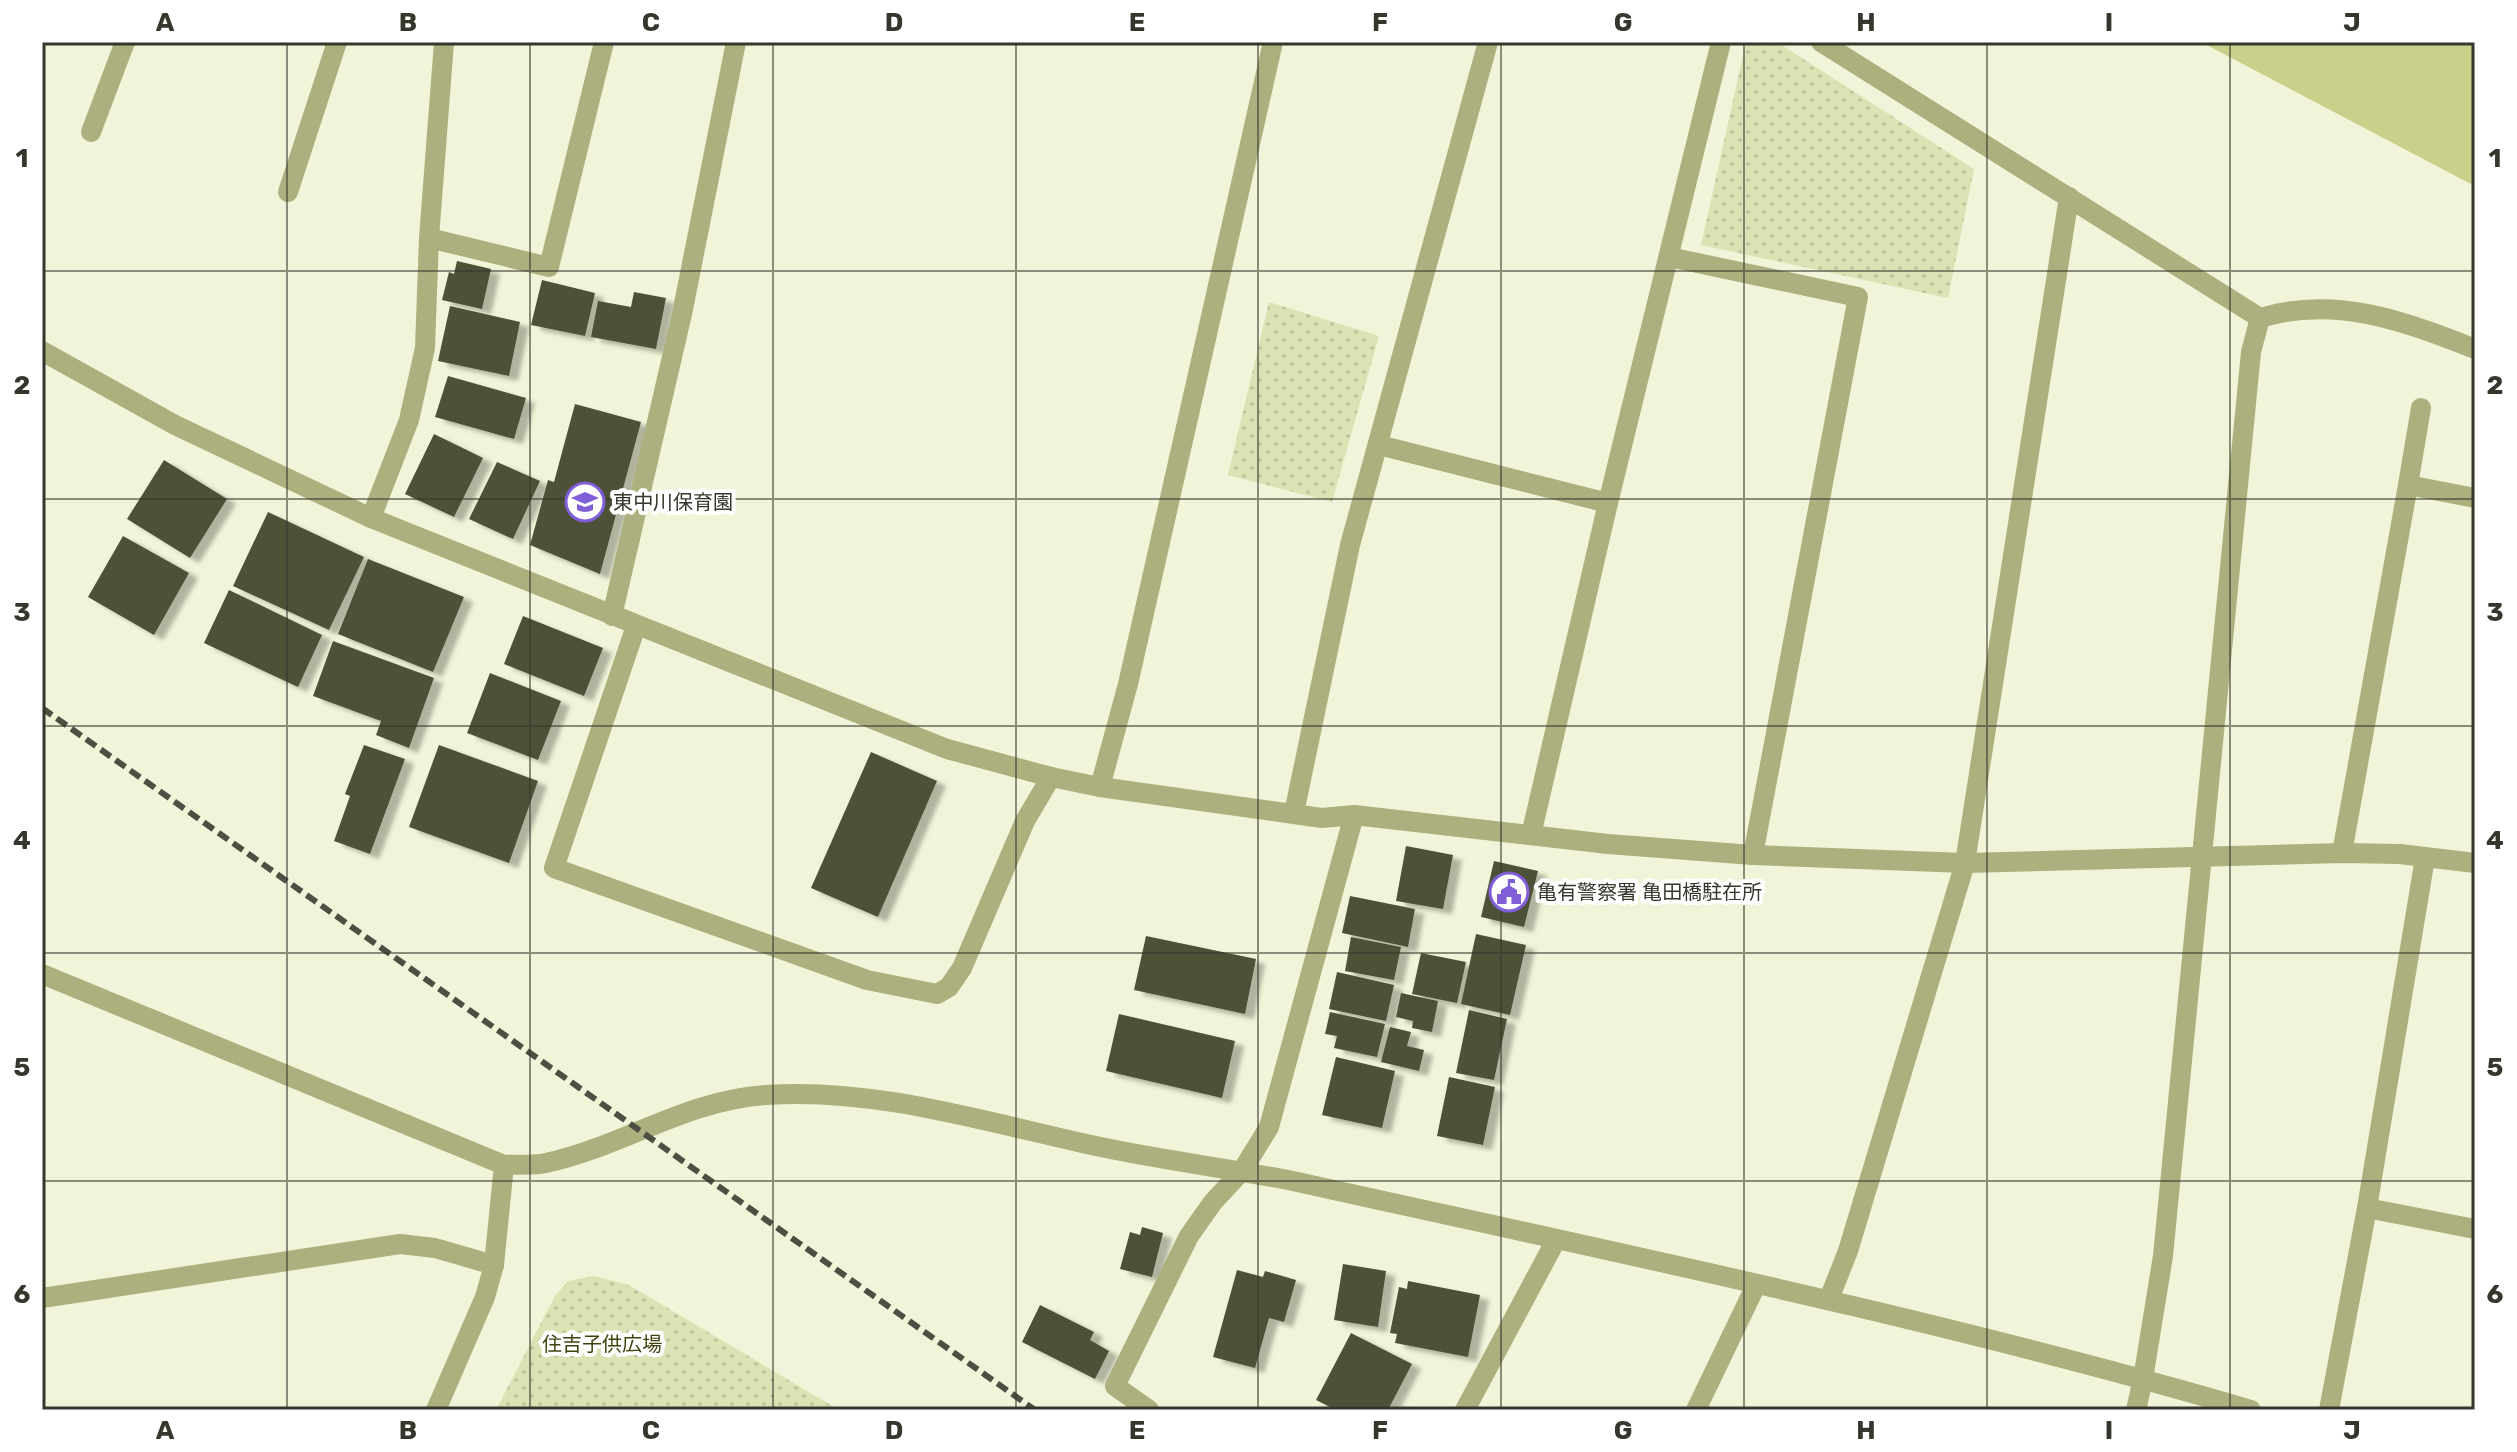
<svg xmlns="http://www.w3.org/2000/svg" width="2517" height="1452" viewBox="0 0 2517 1452" font-family="Rubik,'Noto Sans JP',sans-serif">
<style>
.green{fill:url(#green-dots)}
.water{fill:#cad08a}
.building{fill:#4e5139;filter:url(#shadow)}
.lines{fill:none;stroke-linecap:round;stroke-linejoin:round}
.minor{stroke:#abb07e;stroke-width:20}
.rail{stroke:#4d4f42;stroke-width:6;stroke-dasharray:12 6;stroke-linecap:butt}
.grid{fill:none;stroke:#35372c;stroke-width:2;stroke-opacity:0.55}
.labels{text-anchor:middle;dominant-baseline:central;stroke-width:8;stroke-linejoin:round;paint-order:stroke}
.poi-label{font-size:20px;fill:#35372c;stroke:#fff;text-anchor:start}
.park-label{font-size:20px;fill:#3f420d;stroke:#fff}
.neatline{fill:none;stroke:#35372c;stroke-width:3}
.grid-label{font-size:26px;text-anchor:middle;font-weight:bold;fill:#35372c}
</style>
<defs>
<pattern id="green-dots" width="8" height="8" patternUnits="userSpaceOnUse" patternTransform="scale(2)"><rect width="8" height="8" fill="#dde2b5"/><path d="M2 2h.1M6 6h.1" fill="none" stroke="#bec29c" stroke-width="1.8" stroke-linecap="round"/></pattern>
<filter id="shadow"><feDropShadow dx="9" dy="5" stdDeviation="2" flood-color="#0004"/></filter>
</defs>
<rect width="100%" height="100%" fill="#f1f4d8"/>
<!-- green -->
<g class="green">
<path d="M1746 42H1777L1974 169 1948 298 1701 245Z"/>
<path d="M1269 302 1379 336 1332 502 1228 475Z"/>
<path d="M594 1276 629 1285 839 1410H496L555 1296 568 1281Z"/>
</g>
<!-- water -->
<path class="water" d="M2201 42H2475V186L2467 182Z"/>
<!-- building -->
<g class="building">
<path d="M457 261 491 269 482 309 442 300 449 272 454 274Z"/>
<path d="M542 280 595 293 585 336 531 325Z"/>
<path d="M634 292 666 298 656 349 591 337 598 301 631 307Z"/>
<path d="M450 306 520 322 509 376 438 361Z"/>
<path d="M448 376 526 398 514 439 435 417Z"/>
<path d="M575 404 641 422 600 574 530 545 548 480 554 482Z"/>
<path d="M434 434 483 458 454 517 405 494Z"/>
<path d="M164 460 227 499 190 558 127 519Z"/>
<path d="M497 462 540 481 513 539 469 519Z"/>
<path d="M268 512 364 557 329 630 233 586Z"/>
<path d="M123 536 189 573 154 635 88 597Z"/>
<path d="M368 559 464 597 433 672 338 634Z"/>
<path d="M229 590 322 635 298 687 204 643Z"/>
<path d="M523 616 603 648 584 696 504 664Z"/>
<path d="M333 641 434 678 409 748 376 735 381 721 313 696Z"/>
<path d="M490 673 561 701 538 760 467 733Z"/>
<path d="M364 745 405 759 370 854 334 841 350 796 345 794Z"/>
<path d="M439 745 538 781 509 863 409 827Z"/>
<path d="M871 752 937 781 878 917 811 888Z"/>
<path d="M1406 846 1453 855 1443 909 1396 901Z"/>
<path d="M1494 861 1538 871 1524 927 1481 917Z"/>
<path d="M1350 896 1415 909 1408 947 1342 933Z"/>
<path d="M1476 934 1526 945 1510 1015 1461 1004Z"/>
<path d="M1146 936 1256 959 1245 1014 1134 990Z"/>
<path d="M1351 937 1401 947 1394 980 1345 971Z"/>
<path d="M1421 953 1466 962 1457 1003 1412 994Z"/>
<path d="M1337 972 1394 985 1386 1021 1329 1009Z"/>
<path d="M1401 993 1438 1001 1432 1032 1412 1028 1413 1021 1396 1017Z"/>
<path d="M1469 1010 1507 1019 1494 1080 1456 1073Z"/>
<path d="M1330 1012 1385 1024 1377 1057 1334 1048 1337 1036 1325 1034Z"/>
<path d="M1119 1014 1235 1041 1222 1098 1106 1071Z"/>
<path d="M1390 1027 1411 1032 1407 1046 1424 1050 1419 1071 1381 1062Z"/>
<path d="M1336 1057 1395 1071 1382 1128 1322 1115Z"/>
<path d="M1449 1077 1495 1087 1483 1145 1437 1136Z"/>
<path d="M1142 1227 1163 1233 1152 1277 1120 1269 1130 1232 1140 1235Z"/>
<path d="M1343 1264 1386 1271 1378 1327 1334 1320Z"/>
<path d="M1237 1270 1263 1277 1265 1271 1296 1280 1284 1322 1269 1318 1255 1368 1213 1357Z"/>
<path d="M1408 1281 1480 1295 1468 1357 1395 1343 1397 1334 1390 1333 1399 1287 1407 1289Z"/>
<path d="M1040 1305 1094 1332 1090 1340 1109 1351 1095 1379 1022 1342Z"/>
<path d="M1351 1333 1412 1364 1388 1410H1336L1316 1400Z"/>
</g>
<g class="lines">
<!-- minor -->
<g class="minor">
<path d="M1821 42 2260 318C2334 295 2406 321 2475 349"/>
<path d="M91 132 125 42"/>
<path d="M288 192 337 42"/>
<path d="M429 238 549 267 604 42"/>
<path d="M1669 257 1858 297 1753 855"/>
<path d="M42 351 175 425 371 518 947 749 1051 777 1100 787 1322 818 1354 815 1608 844 1753 855 1965 863 2342 853 2400 854 2475 863"/>
<path d="M1379 445 1608 503"/>
<path d="M2408 485 2421 408"/>
<path d="M371 518 409 420 425 348 429 238 444 42"/>
<path d="M612 616 682 314 736 42"/>
<path d="M636 626 554 868 867 980 937 994 949 987 962 968 1025 821 1051 777"/>
<path d="M1100 787 1128 684 1273 42"/>
<path d="M1294 813 1350 545 1488 42"/>
<path d="M1531 835 1608 503 1721 42"/>
<path d="M2342 853 2408 485 2475 498"/>
<path d="M42 974 504 1165C517 1164 533 1166 546 1163 621 1147 686 1100 766 1095 875 1087 989 1123 1096 1146 1161 1160 1227 1168 1293 1181 1613 1252 1936 1318 2251 1410"/>
<path d="M2367 1208 2475 1229"/>
<path d="M42 1298 400 1244 435 1248 494 1265"/>
<path d="M1829 1299 1848 1251 1965 863 2069 197"/>
<path d="M436 1410 485 1297 494 1265 504 1165"/>
<path d="M1149 1410 1115 1386 1189 1236 1213 1202 1242 1171 1269 1127 1354 815"/>
<path d="M1465 1410 1556 1240"/>
<path d="M1696 1410 1756 1285"/>
<path d="M2136 1410 2143 1379 2163 1256 2251 352 2260 318"/>
<path d="M2329 1410 2367 1208 2425 858"/>
</g>
<!-- rail -->
<path class="rail" d="M42 708 1035 1410"/>
</g>
<!-- grid -->
<path class="grid" d="M287 42V1410M530 42V1410M773 42V1410M1016 42V1410M1258 42V1410M1501 42V1410M1744 42V1410M1987 42V1410M2230 42V1410M42 271H2475M42 499H2475M42 726H2475M42 953H2475M42 1181H2475"/>
<!-- icons -->
<defs>
<symbol id="school-ring" viewBox="-11 -11 22 22"><circle r="9.5" fill="#fff" stroke="#805ed8" stroke-width="1.5"/><path d="M0-5L7-2L0 1L-7-2ZM-4 1L0 2.5L4 1V4Q0 6-4 4Z" fill="#805ed8"/></symbol>
<symbol id="civic-ring" viewBox="-11 -11 22 22"><circle r="9.5" fill="#fff" stroke="#805ed8" stroke-width="1.5"/><path d="M-.6-6.5H3V-4.5H.6V-3L4-1V1h2V6H-6V1h2V-1L-.6-3ZM-1.2 2.5V6h2.4V2.5Z" fill="#805ed8"/></symbol>
</defs>
<g fill-rule="evenodd">
<use href="#school-ring" x="563" y="480" width="44" height="44"/>
<use href="#civic-ring" x="1487" y="870" width="44" height="44"/>
</g>
<g class="labels">
<!-- poi labels -->
<g class="poi-label">
<text x="613" y="502">東中川保育園</text>
<text x="1537" y="892">亀有警察署 亀田橋駐在所</text>
</g>
<!-- park labels -->
<g class="park-label">
<text x="602" y="1344">住吉子供広場</text>
</g>
</g>
<!-- border -->
<rect width="2517" height="1452" fill="none" stroke="#ffffff" stroke-width="88"/>
<rect x="44" y="44" width="2429" height="1364" class="neatline"/>
<g class="grid-label">
<text x="165" y="31">A</text>
<text x="408" y="31">B</text>
<text x="651" y="31">C</text>
<text x="894" y="31">D</text>
<text x="1137" y="31">E</text>
<text x="1380" y="31">F</text>
<text x="1623" y="31">G</text>
<text x="1866" y="31">H</text>
<text x="2109" y="31">I</text>
<text x="2352" y="31">J</text>
<text x="22" y="167">1</text>
<text x="2495" y="167">1</text>
<text x="22" y="394">2</text>
<text x="2495" y="394">2</text>
<text x="22" y="621">3</text>
<text x="2495" y="621">3</text>
<text x="22" y="849">4</text>
<text x="2495" y="849">4</text>
<text x="22" y="1076">5</text>
<text x="2495" y="1076">5</text>
<text x="22" y="1303">6</text>
<text x="2495" y="1303">6</text>
<text x="165" y="1439">A</text>
<text x="408" y="1439">B</text>
<text x="651" y="1439">C</text>
<text x="894" y="1439">D</text>
<text x="1137" y="1439">E</text>
<text x="1380" y="1439">F</text>
<text x="1623" y="1439">G</text>
<text x="1866" y="1439">H</text>
<text x="2109" y="1439">I</text>
<text x="2352" y="1439">J</text>
</g>
</svg>
